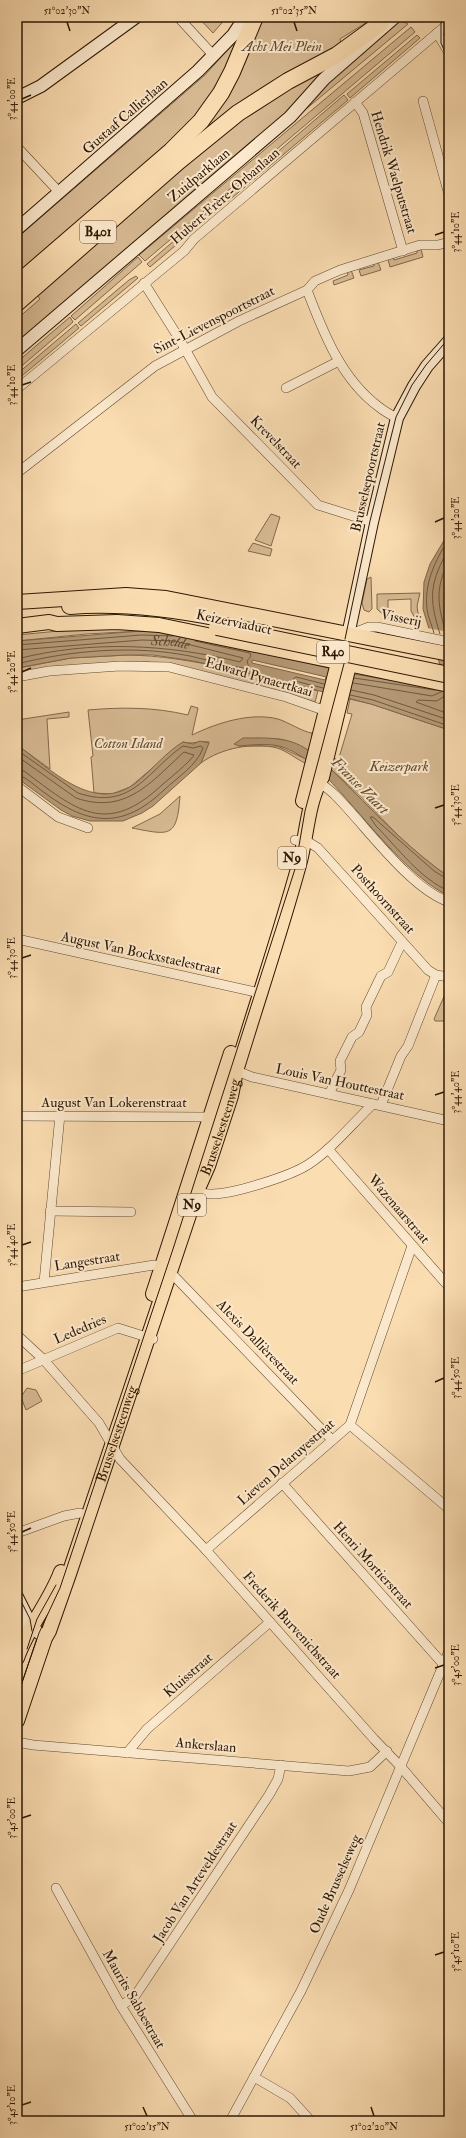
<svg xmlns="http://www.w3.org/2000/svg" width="466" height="2138" viewBox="0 0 466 2138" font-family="'IM FELL Double Pica',serif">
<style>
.green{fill:#d8bb94;stroke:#82684b}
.water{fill:#b59976;stroke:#7f6548;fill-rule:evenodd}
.pier{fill:#fbddb2}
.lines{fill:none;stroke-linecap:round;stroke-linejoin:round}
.shore{stroke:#71583c;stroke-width:1}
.primary-tunnel{stroke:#d2b58f;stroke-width:14;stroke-dasharray:14 7;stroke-linecap:butt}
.street-casing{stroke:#60482e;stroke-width:10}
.secondary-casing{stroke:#2d1602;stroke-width:14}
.primary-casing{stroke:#2d1602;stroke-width:16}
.highway-casing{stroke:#2d1602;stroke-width:18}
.street{stroke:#fce9cd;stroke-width:9}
.secondary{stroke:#fce9cd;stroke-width:12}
.primary{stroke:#fbddb2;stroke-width:14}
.highway{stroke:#fbddb2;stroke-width:16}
.tram{stroke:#2d1602;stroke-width:1}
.highway-bridge-casing{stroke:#2d1602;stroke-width:18;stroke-linecap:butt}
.highway-bridge{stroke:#fbddb2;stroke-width:16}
.ticks{fill:none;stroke:#2d1602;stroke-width:1.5}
.labels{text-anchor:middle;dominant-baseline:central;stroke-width:4;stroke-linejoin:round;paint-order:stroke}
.shield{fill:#fce9cd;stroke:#6b553f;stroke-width:1}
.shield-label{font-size:13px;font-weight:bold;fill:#2d1602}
.park-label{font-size:14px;font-style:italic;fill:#60482e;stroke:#fce9cd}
.street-label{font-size:14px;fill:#2d1602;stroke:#fce9cd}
.water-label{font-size:15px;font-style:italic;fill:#634a30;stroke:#fce9cd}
.neatline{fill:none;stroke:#2d1602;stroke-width:1.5}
.ticks-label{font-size:10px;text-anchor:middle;fill:#2d1602}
</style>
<rect width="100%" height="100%" fill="#fbddb2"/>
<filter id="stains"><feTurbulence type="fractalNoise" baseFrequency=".005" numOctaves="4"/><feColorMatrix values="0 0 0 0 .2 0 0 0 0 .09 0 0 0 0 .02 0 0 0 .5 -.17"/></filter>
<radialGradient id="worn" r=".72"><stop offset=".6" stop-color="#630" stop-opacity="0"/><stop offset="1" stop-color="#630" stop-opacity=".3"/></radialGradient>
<!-- green -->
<g class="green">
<path d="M198 17H227L213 33Z"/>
<path d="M262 17H375L340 39 341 44 188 142Z"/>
<path d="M400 20 408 24 300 114 327 81Z"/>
<path d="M411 27 415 32 145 261 139 255Z"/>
<path d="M417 35 420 38 350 98 347 94Z"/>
<path d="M232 45 236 47 221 81 186 128 19 275 17 238 205 75Z"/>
<path d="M332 63 289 113 17 344V319L40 299 36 294 183 167 256 108Z"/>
<path d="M344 95 348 100 150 267 147 264Z"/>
<path d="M421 249 423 257 390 267 388 259 393 257 394 260 417 253V251Z"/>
<path d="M138 257 142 262 75 320 71 316Z"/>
<path d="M378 262 381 270 361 276 359 270 374 266V263Z"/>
<path d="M351 270 354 278 334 285 333 281 348 275 347 272Z"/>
<path d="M136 276 138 278 81 326 78 323 129 280Z"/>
<path d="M70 317 73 322 17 370V362Z"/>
<path d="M76 324 79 328 17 380V374Z"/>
<path d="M271 514 280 517 271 546 255 540Z"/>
<path d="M253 543 272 549 270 556 248 551Z"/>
<path d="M371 577 372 609 369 612 364 610 362 603 367 579Z"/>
<path d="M420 593 417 606 420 627 411 611V599L388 600V619L377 609V594Z"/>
<path d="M100 627 159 630 86 634 17 641V635Z"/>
<path d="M127 655C193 656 255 676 318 691L315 702 253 685 147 662 17 675V668L24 667 71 658Z"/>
<path d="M350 699 371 704 449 730V877C433 866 418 854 404 841 377 815 313 741 278 739 266 738 251 744 239 746H277L306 759 305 763C296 759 287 751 277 748 253 742 221 748 201 763L209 742C199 740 194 745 183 742L130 787 112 794 94 793 91 757 93 756 88 710C122 707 154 707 188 715L191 706 198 708 192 735C217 723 250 712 278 719 288 722 303 732 312 733V738L338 761 352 714 347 713Z"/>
<path d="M69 712V717L47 719 50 769 17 745V720Z"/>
<path d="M180 796C177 839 169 835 132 828L160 814Z"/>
<path d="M446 992 449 993V1021H435L434 1019Z"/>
<path d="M27 1388 36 1390 42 1401 26 1410 21 1397Z"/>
</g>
<!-- water -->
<g class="water">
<path d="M449 532V730L371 704 229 668 187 660 153 655H127L71 658 17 668V641L141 631 176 632 354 674 433 687 440 665 423 609 424 582 430 564ZM252 660 318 675 326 677 325 680 252 663Z"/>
<path d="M243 738C259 738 276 737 292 742 314 749 334 773 351 789 382 820 413 852 449 877V896C412 879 371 826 343 795 325 775 306 754 279 746 266 743 252 745 239 746L234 744Z"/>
<path d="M200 741 209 743 201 763 153 806 142 813 123 821H90L72 816 61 810 17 778V745C51 769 95 816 137 782 153 769 166 752 183 742L193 744Z"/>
</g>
<!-- pier -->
<path class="pier" d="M427 628 449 632V645L432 642Z"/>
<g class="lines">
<!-- shore -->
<g class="shore">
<path d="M434 633C432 625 428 618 427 609 424 584 435 560 449 539"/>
<path d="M440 634C428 596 430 583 449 548"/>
<path d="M447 636C438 607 434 589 449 561"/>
<path d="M17 645 141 635 173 636"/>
<path id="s1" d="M17 650 142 640 175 641 243 658 240 662C167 644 91 640 17 659"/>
<path d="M17 664C72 650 134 645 190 656 199 658 244 670 249 668L247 661 251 656 250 653 195 641"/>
<path d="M354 678 435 690"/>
<path d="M353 683 432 696 441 692"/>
<path d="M323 688 295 681 293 679 296 677 324 684"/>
<path d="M351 690 374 695 449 720"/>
<path d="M449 693 437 701 418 700 416 702 449 714"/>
<path d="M350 695 373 700 449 726"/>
<path d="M17 750 78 793C132 811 146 772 183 746L193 748 201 746 203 748C197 765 178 777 164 790 123 829 89 826 45 793 37 788 26 776 17 775"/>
<path d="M17 756 76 798C126 815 151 782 184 752L194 755C190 762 170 778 163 784 106 838 76 810 24 771L17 770"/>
<path d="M449 880 434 871 373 817H370L376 826C398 848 420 879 449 891"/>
</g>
<!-- primary-tunnel -->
<path class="primary-tunnel" d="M339 659 347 640"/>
<defs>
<g id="street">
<path d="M178 17 214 56"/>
<path d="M437 33 449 53"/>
<path d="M423 101 449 195"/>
<path d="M355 102 363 113 403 251"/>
<path d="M17 147 59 192"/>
<path d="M144 283 180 340 212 397 318 505 372 522"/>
<path d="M307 290C323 332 341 379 379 407 384 411 391 415 397 418"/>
<path d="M286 388 339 361"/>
<path d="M17 389 184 251 194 239 449 23"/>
<path d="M17 473 155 366 239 321 307 290 315 281 340 270 420 245H438L449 242"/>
<path d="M351 634 369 627H377L449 642"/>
<path d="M17 677 49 671 120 666 169 667 286 697 326 711"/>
<path d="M316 779C322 785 329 789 335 795 366 826 409 888 449 902"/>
<path d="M17 786 58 817 88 828"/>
<path d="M295 840 310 843 318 848 428 970 436 975 449 977"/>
<path d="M17 939 260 993"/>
<path d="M232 1069 252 1077 449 1121"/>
<path d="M329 1094 341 1070 340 1061 352 1037 359 1032 367 1015 366 1007 381 976 388 972 402 942"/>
<path d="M381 1105 401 1056 408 1046 436 975"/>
<path d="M17 1116 204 1117 210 1119"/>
<path d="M328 1149 449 1287"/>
<path d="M193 1189C198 1192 204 1194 210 1194 231 1195 291 1176 309 1164 333 1148 352 1124 373 1104"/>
<path d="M50 1211 131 1212"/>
<path d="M44 1282 60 1115"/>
<path d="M17 1287 154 1265 163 1267 175 1277 332 1440"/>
<path d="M17 1335 43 1359 99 1423 120 1459 206 1550 374 1739 401 1767 449 1823"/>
<path d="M17 1371 118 1328 153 1339"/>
<path d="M350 1425 449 1509"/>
<path d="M282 1483 444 1665"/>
<path d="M17 1533 64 1516 80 1513"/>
<path d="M206 1550 350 1425 412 1246"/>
<path d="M17 1742 33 1745 349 1771 370 1767 387 1751"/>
<path d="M127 1753 147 1729 270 1622"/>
<path d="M56 1888 121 2006 193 2121"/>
<path d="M121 2006 135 1996 269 1795 278 1779 281 1765"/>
<path d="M254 2077 290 2098 311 2121"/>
<path d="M230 2121 301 1991 349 1890 449 1651"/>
</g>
<g id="secondary">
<path d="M17 98 41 86 136 17"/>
<path d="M17 229 198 71 233 35 245 17"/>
<path d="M17 350 290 117 324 79 395 17"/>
<path d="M348 635 372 522 397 418 414 386 427 366 449 341"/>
<path d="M17 1597 32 1627 45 1638"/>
<path d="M18 1610 21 1625 18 1649"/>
</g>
<g id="primary">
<path d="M17 602 126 595 166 598 449 654"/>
<path d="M17 626 49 622 57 624 117 622 159 625 449 685"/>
<path d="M303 801 339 659"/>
<path d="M153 1294 231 1053"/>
<path d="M17 1658C27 1628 50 1602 61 1572"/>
<path id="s2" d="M17 1721 45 1638 49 1631 69 1574 197 1191 208 1166 231 1096 236 1071C257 1002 280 934 299 865 307 836 307 803 322 777L350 661"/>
</g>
<g id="highway">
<path d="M17 284 171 151 201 121 221 93 232 72 255 17"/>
<path d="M17 303 179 161 238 113 288 81 337 55 381 23"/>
<path d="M70 606C121 602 169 608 219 618"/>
</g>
</defs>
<!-- street casing -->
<use href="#street" class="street-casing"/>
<!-- secondary casing -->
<use href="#secondary" class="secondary-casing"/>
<!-- primary casing -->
<use href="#primary" class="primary-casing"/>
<!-- highway casing -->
<use href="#highway" class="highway-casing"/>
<!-- street -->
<use href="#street" class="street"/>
<!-- secondary -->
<use href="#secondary" class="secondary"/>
<!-- primary -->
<use href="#primary" class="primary"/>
<!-- highway -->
<use href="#highway" class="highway"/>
<!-- tram -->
<g class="tram">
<path d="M441 17V43L449 61"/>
<path d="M449 26 447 38 449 46"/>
<path d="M345 639 370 521 396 417 412 385 426 365 449 338"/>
<path d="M17 1593 30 1619 32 1631"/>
<path d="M27 1649 37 1619 56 1585"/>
<path d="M17 1697 39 1633 60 1588 173 1249 295 869 305 811 345 660"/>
</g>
<defs>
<path id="highway-bridge" d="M217 627 449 675"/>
</defs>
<!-- highway-bridge casing -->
<use href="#highway-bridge" class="highway-bridge-casing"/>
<!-- highway-bridge -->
<use href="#highway-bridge" class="highway-bridge"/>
</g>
<!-- ticks -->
<path class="ticks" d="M67 22 70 31M294 22 297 31M22 99 31 95M435 235 444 232M22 385 31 382M435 522 444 518M22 672 31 668M435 808 444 805M22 958 31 955M435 1095 444 1092M22 1245 31 1242M435 1382 444 1378M22 1532 31 1528M435 1668 444 1665M22 1818 31 1815M435 1955 444 1952M22 2105 31 2102M143 2107 147 2116M371 2107 374 2116"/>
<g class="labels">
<!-- shield labels -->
<g class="shield">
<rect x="80" y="221" width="36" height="22" rx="3"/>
<rect x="317" y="641" width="32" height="22" rx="3"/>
<rect x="278" y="847" width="28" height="22" rx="3"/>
<rect x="178" y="1194" width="28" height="22" rx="3"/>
</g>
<g class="shield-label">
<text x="98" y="232">B401</text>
<text x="333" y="652">R40</text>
<text x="292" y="858">N9</text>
<text x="192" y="1205">N9</text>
</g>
<!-- park labels -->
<g class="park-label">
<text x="282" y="46">Acht Mei Plein</text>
<text x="128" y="743">Cotton Island</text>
<text x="399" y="766">Keizerpark</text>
</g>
<!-- street labels -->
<g class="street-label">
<text transform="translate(125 116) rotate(-41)">Gustaaf Callierlaan</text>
<text transform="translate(394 172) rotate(73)">Hendrik Waelputstraat</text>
<text transform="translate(199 175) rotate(-40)">Zuidparklaan</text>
<text transform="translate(225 196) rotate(-41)">Hubert Frère-Orbanlaan</text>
<text transform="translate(214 320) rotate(-27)">Sint-Lievenspoortstraat</text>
<text transform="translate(276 442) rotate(46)">Krevelstraat</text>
<text transform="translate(368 477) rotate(-77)">Brusselsepoortstraat</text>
<text transform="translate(401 618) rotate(11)">Visserij</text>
<text transform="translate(234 622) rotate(12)">Keizerviaduct</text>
<text transform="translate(259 677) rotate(16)">Edward Pynaertkaai</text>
<text transform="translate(383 899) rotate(48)">Posthoornstraat</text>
<text transform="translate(141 953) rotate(12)">August Van Bockxstaelestraat</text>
<text transform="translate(340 1082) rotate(12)">Louis Van Houttestraat</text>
<text x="114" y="1102">August Van Lokerenstraat</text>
<text stroke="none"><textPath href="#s2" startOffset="628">Brusselsesteenweg</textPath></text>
<text transform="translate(399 1209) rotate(49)">Wazenaarstraat</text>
<text transform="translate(87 1261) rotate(-9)">Langestraat</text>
<text transform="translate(80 1329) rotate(-23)">Lededries</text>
<text transform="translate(258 1342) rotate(46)">Alexis Dallièrestraat</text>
<text stroke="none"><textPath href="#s2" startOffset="304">Brusselsesteenweg</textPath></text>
<text transform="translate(286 1462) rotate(-41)">Lieven Delaruyestraat</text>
<text transform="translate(373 1565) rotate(48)">Henri Mortierstraat</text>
<text transform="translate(292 1625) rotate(48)">Frederik Burvenichstraat</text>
<text transform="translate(188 1675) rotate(-41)">Kluisstraat</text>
<text transform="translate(206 1745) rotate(5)">Ankerslaan</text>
<text transform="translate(195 1882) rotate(-57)">Jacob Van Arteveldestraat</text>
<text transform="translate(335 1884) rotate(-66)">Oude Brusselseweg</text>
<text transform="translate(134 1999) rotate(60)">Maurits Sabbestraat</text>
</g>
<!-- water labels -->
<g class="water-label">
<text stroke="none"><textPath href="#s1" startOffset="154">Schelde</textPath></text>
<text transform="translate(360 786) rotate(45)">Franse Vaart</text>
</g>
</g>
<!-- margin -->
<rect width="466" height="2138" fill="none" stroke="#fbddb2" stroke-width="44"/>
<rect x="22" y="22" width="422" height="2094" class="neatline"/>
<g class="ticks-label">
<text x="67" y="14">51°02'30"N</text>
<text x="294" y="14">51°02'35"N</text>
<text transform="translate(11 99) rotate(-90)" y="4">3°44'00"E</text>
<text transform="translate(455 232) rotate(-90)" y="4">3°44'10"E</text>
<text transform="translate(11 385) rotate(-90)" y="4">3°44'10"E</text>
<text transform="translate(455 518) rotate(-90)" y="4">3°44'20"E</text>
<text transform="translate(11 672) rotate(-90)" y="4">3°44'20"E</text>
<text transform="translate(455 805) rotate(-90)" y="4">3°44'30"E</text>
<text transform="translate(11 958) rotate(-90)" y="4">3°44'30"E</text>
<text transform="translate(455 1092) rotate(-90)" y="4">3°44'40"E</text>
<text transform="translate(11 1245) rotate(-90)" y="4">3°44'40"E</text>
<text transform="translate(455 1378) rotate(-90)" y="4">3°44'50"E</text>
<text transform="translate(11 1532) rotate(-90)" y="4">3°44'50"E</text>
<text transform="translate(455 1665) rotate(-90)" y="4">3°45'00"E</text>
<text transform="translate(11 1818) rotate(-90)" y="4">3°45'00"E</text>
<text transform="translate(455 1952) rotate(-90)" y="4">3°45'10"E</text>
<text transform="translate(11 2105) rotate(-90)" y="4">3°45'10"E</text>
<text x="147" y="2130">51°02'15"N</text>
<text x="374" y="2130">51°02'20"N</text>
</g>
<rect width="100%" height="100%" filter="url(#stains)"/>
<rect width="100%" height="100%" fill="url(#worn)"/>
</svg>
